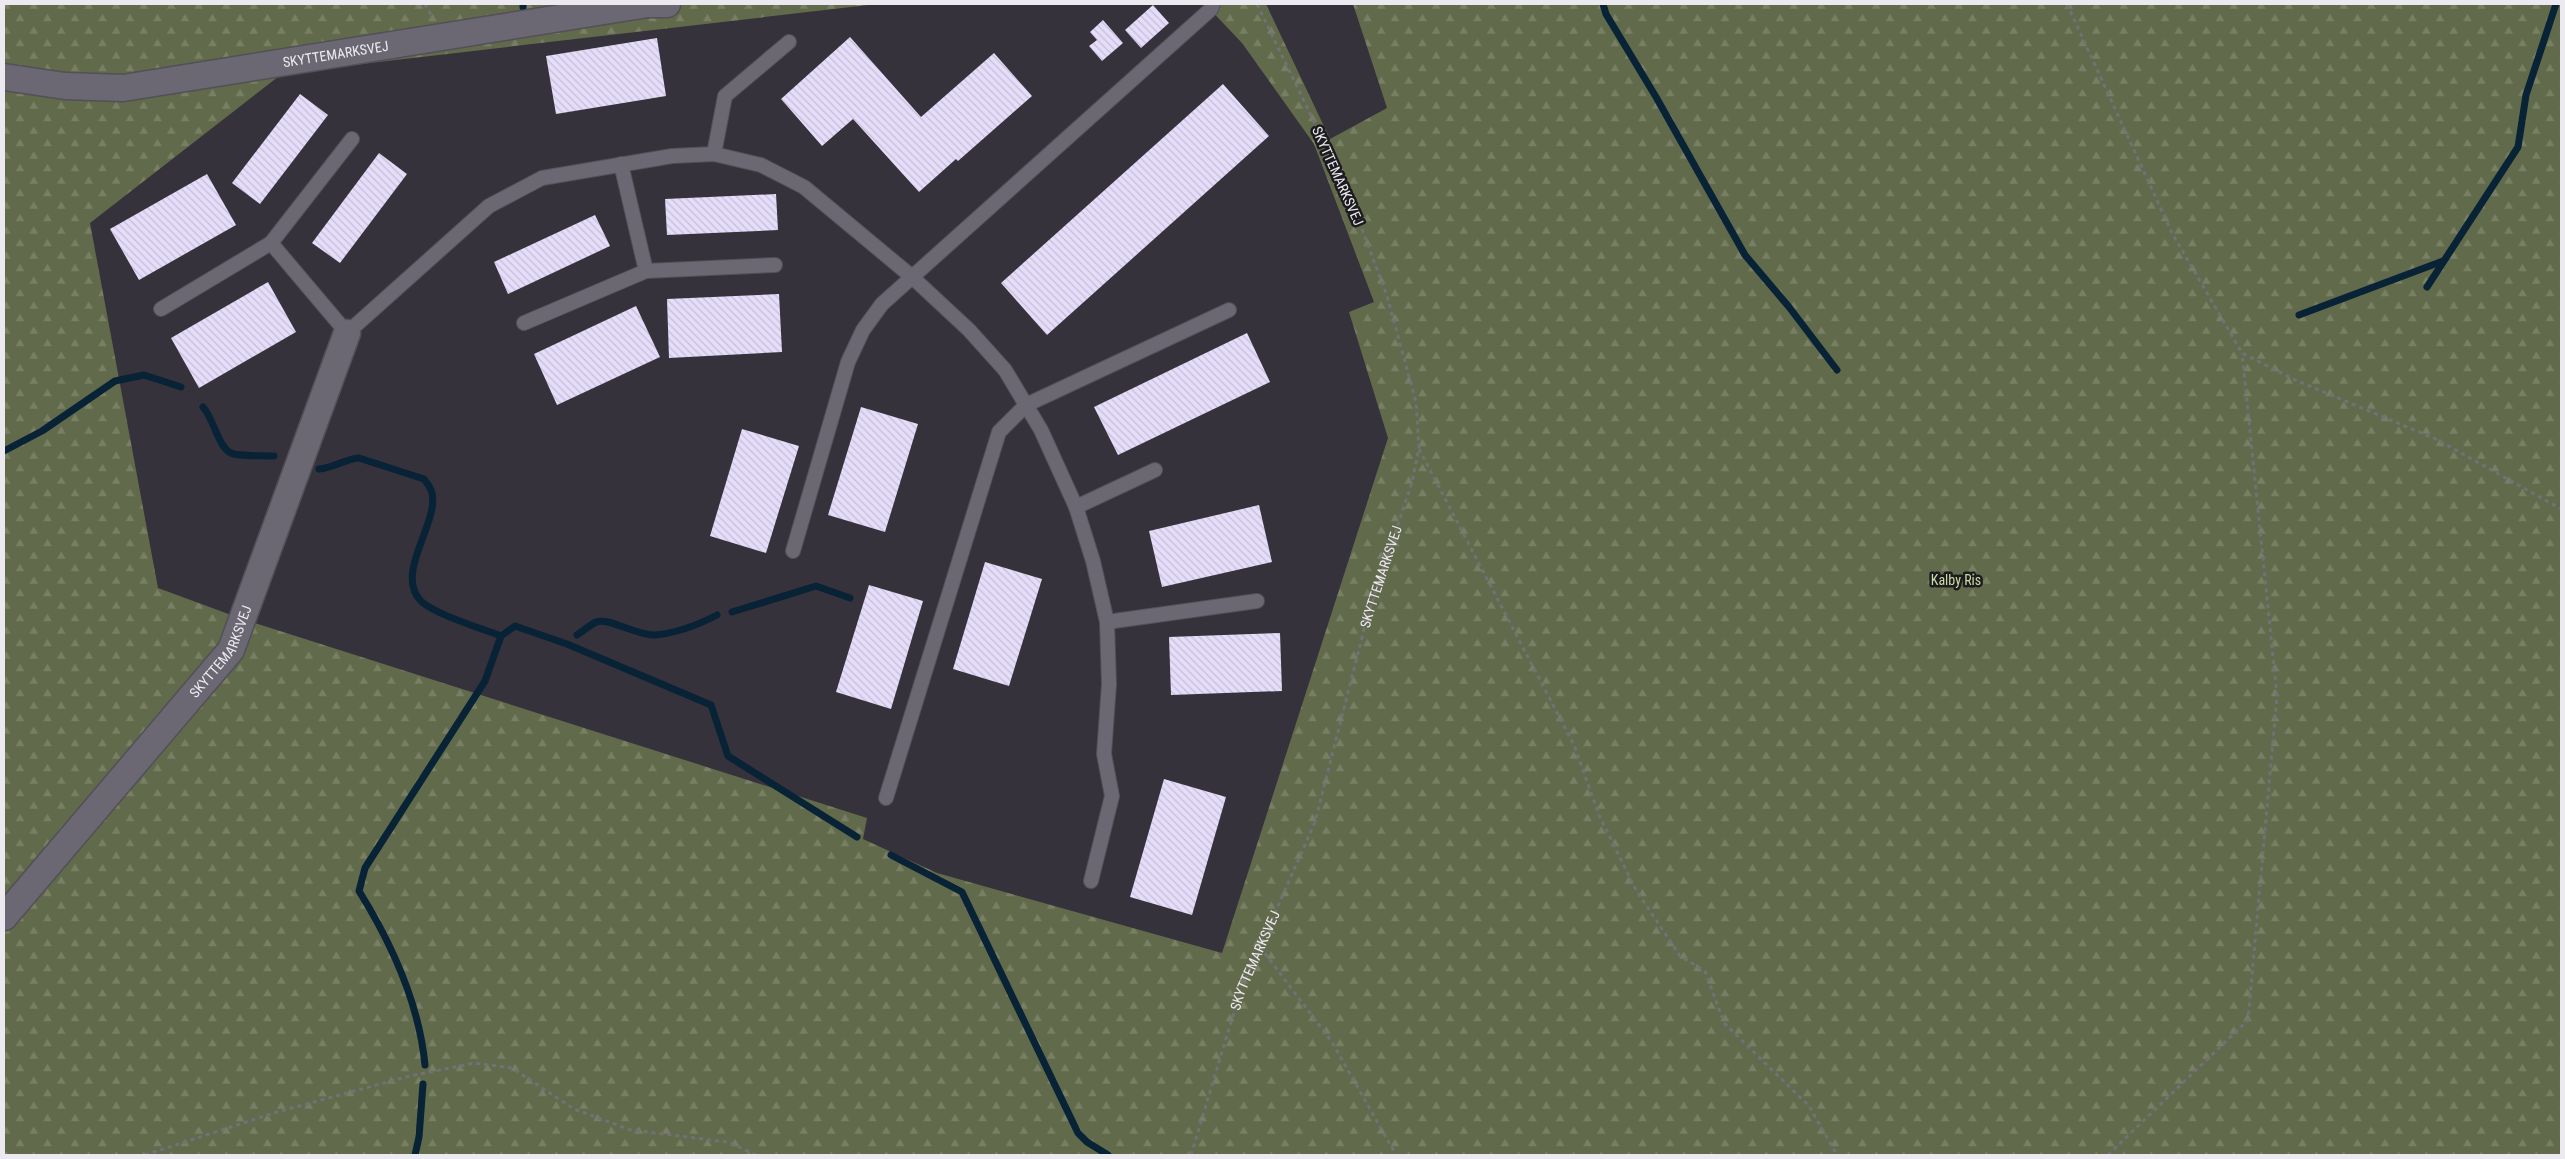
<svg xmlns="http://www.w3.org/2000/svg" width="2565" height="1159" viewBox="0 0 2565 1159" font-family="'Roboto Condensed',sans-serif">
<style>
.forest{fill:url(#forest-firs)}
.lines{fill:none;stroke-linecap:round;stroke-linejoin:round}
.stream{stroke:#082236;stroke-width:7}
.building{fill:url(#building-back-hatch)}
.lane-casing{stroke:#525058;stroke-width:16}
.street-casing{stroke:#525058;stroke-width:29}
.path{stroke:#737078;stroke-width:3;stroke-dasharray:4 4;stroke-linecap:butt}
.lane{stroke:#6b6873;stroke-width:14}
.street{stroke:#6b6873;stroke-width:26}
.labels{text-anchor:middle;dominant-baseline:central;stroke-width:5;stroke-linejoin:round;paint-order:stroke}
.street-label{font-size:14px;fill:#eceaf0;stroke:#1c1b1f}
.park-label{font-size:14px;fill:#ccdca2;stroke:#1c1b1f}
</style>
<defs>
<pattern id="forest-firs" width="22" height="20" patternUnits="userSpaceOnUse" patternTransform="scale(1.25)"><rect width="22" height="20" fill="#616a4a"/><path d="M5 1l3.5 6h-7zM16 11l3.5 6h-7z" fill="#787f64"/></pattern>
<pattern id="building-back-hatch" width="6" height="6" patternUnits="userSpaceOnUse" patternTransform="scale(1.25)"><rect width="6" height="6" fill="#e5ddfa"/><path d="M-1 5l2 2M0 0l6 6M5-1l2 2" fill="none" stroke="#c5bfd6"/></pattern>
</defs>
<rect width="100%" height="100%" fill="#35323b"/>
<!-- forest -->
<path class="forest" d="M4 4H877L283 73 90 223 158 588 242 619 867 818 863 839 937 873 1222 953 1388 438 1349 312 1374 302 1314 144 1242 43 1205 4H1266L1330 139 1387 108 1353 4H2561V1155H4Z"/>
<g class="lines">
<!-- stream -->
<g class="stream">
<path d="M523 4V7"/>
<path d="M1603 4 1606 14 1656 97 1745 255 1789 307 1837 370"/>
<path d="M2427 287 2518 147 2526 95 2556 4"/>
<path d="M2299 315 2443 261"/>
<path d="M203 407C214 419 218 447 231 453 239 457 264 455 274 456"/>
<path d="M4 451 42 431 115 381 144 375 181 387"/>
<path d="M319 469C334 468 344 459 359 458L424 479C427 483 431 488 432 493 439 523 395 572 420 600 431 613 483 629 501 636"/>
<path d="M732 612 816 586 850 598"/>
<path d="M577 635C583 631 590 625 596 622 609 617 637 636 655 635 677 633 698 625 717 615"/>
<path d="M891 855 962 892 1078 1133 1087 1142 1108 1155"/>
<path d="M425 1065C419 1003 392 944 359 891L365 868 485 681 501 636 515 626 567 644 711 705 728 756 857 837"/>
<path d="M415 1155 419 1137 423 1084"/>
</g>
</g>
<!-- building -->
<g class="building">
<path d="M1153 5 1169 23 1141 48 1125 30Z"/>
<path d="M1103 20 1123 43 1102 61 1089 46 1097 40 1090 32Z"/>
<path d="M850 37 921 117 994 53 1032 96 958 161 956 159 919 192 853 119 822 146 781 99Z"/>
<path d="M657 38 666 96 556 114 546 56Z"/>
<path d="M1223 84 1269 136 1047 335 1001 283Z"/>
<path d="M300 94 328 115 260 204 232 183Z"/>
<path d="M379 153 407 174 340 263 312 243Z"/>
<path d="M207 174 236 225 139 280 110 229Z"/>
<path d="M776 194 778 230 667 235 665 199Z"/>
<path d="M595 215 610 246 508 294 494 262Z"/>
<path d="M268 282 296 332 199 388 171 338Z"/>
<path d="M779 294 782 352 669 358 667 299Z"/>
<path d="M636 306 660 357 557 405 534 354Z"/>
<path d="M1247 333 1270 382 1118 455 1094 407Z"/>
<path d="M861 407 918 424 885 532 828 515Z"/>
<path d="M742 429 799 446 766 553 710 536Z"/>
<path d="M1259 505 1272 562 1162 587 1149 531Z"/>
<path d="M985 562 1042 579 1009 686 953 669Z"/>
<path d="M869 585 923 601 891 709 836 692Z"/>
<path d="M1280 633 1282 691 1171 695 1169 637Z"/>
<path d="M1164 779 1226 797 1192 915 1130 897Z"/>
</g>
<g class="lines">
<defs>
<g id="lane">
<path d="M714 154 725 96 789 42"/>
<path d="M621 164 646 271"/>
<path d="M271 243 347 333 489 206 542 178 672 156 714 154 761 165 804 187 911 276 969 330 1005 370 1041 430 1076 507 1093 561 1107 622 1109 684 1104 754 1112 796 1091 881"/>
<path d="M161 309 271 243 352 139"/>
<path d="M524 323 646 271 775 265"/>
<path d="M1076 507 1155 470"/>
<path d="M793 551 848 362 863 330 882 304 1211 9 1213 4"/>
<path d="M1107 622 1257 601"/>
<path d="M886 798 999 432 1026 405 1229 310"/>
</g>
<g id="street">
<path id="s2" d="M4 77 65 86 123 88 648 4H667"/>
<path id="s3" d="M4 917 231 650 347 333"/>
</g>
</defs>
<!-- lane casing -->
<use href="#lane" class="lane-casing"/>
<!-- street casing -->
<use href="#street" class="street-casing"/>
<!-- path -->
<g class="path">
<path d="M425 4 431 15"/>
<path d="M2067 4 2172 233 2242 353 2293 379 2438 440 2561 509"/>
<path d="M1419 449 1574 745 1599 815 1636 890 1680 956 1705 971 1724 1023 1809 1106 1837 1155"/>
<path d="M1260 947 1332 1042 1396 1155"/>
<path d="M145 1155 277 1112 410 1076 475 1063 512 1068 574 1109 631 1130 728 1142 756 1155"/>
<path id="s1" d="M1191 1155 1240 992 1315 822 1367 618 1412 482 1419 448 1416 402 1387 296 1349 194 1257 4"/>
<path d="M2108 1155 2248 1020 2277 696 2242 353"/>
</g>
<!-- lane -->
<use href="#lane" class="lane"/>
<!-- street -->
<use href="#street" class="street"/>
</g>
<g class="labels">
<!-- street labels -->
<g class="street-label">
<text stroke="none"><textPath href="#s2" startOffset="335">SKYTTEMARKSVEJ</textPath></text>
<text transform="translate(1338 176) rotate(66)">SKYTTEMARKSVEJ</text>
<text stroke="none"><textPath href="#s1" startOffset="610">SKYTTEMARKSVEJ</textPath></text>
<text stroke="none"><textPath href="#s3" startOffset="344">SKYTTEMARKSVEJ</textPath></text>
<text stroke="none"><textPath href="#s1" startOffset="205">SKYTTEMARKSVEJ</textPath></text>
</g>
<!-- park labels -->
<g class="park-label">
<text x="1956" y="580">Kalby Ris</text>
</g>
</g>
<!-- border -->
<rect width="2565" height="1159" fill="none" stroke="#eceaf0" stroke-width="10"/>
</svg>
